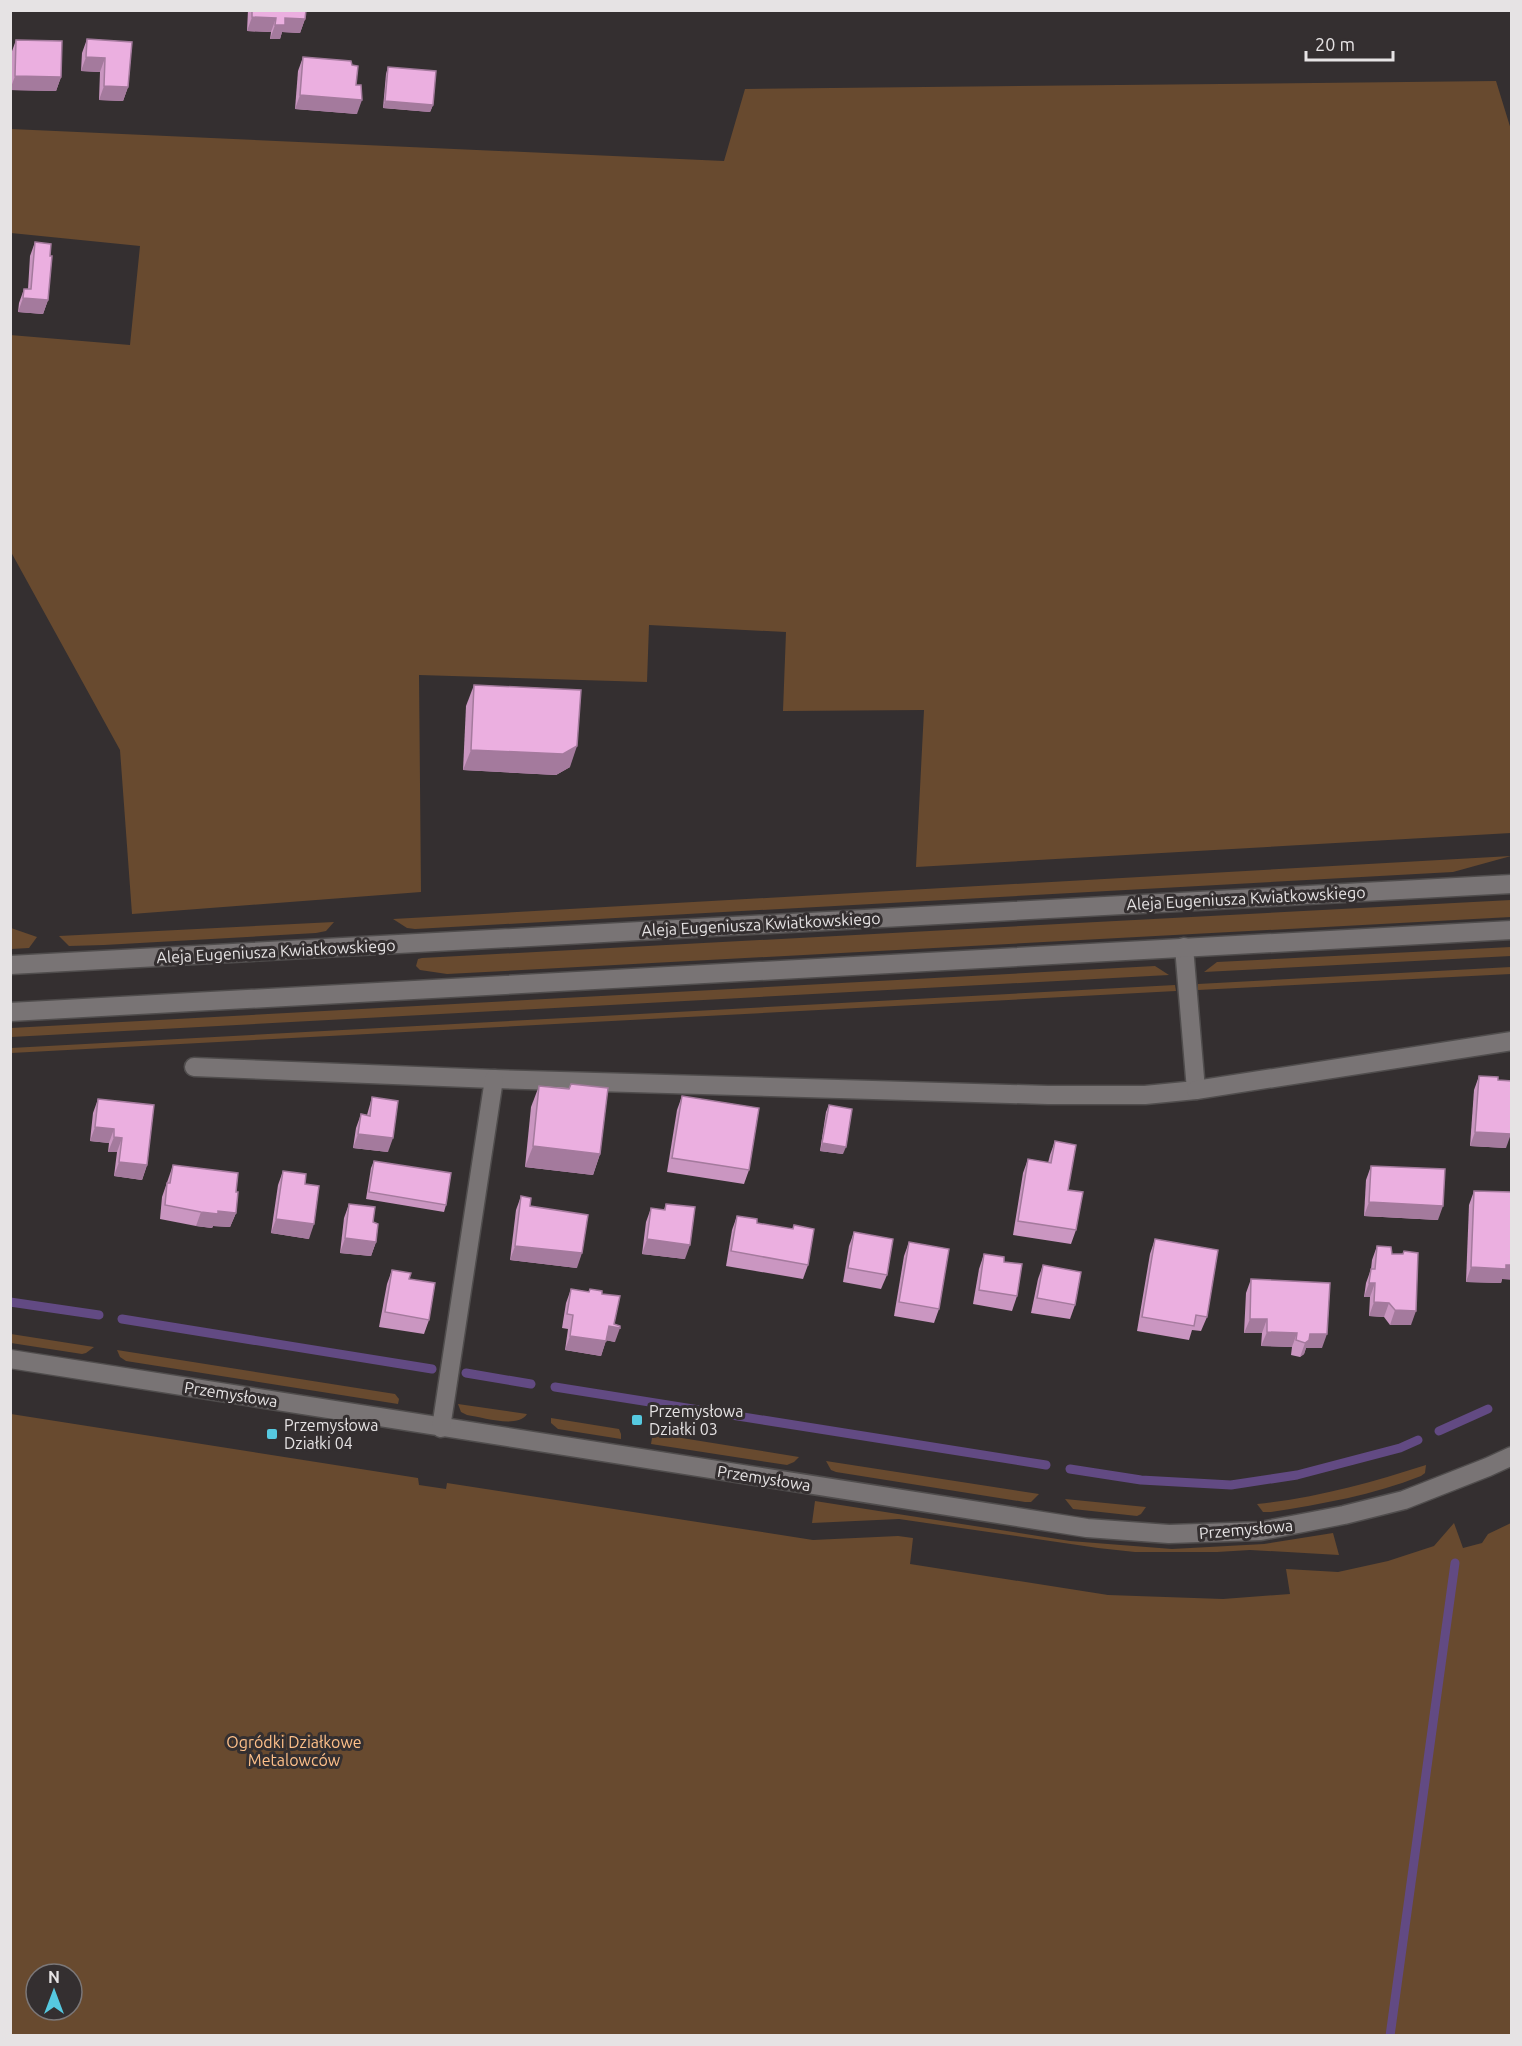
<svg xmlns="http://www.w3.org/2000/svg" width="1522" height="2046" viewBox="0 0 1522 2046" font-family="Ubuntu,sans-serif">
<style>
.green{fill:#684a2f;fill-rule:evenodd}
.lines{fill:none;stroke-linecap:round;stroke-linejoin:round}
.stream{stroke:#624a83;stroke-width:9}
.minor-casing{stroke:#504d4d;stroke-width:21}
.tertiary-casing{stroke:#504d4d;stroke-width:21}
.minor{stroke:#797475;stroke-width:18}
.tertiary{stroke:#797475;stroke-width:18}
.wall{fill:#ca96c1}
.shaded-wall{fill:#a47a9d}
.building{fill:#ebafe0;stroke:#a47a9d;stroke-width:1.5}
.poi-dot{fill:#56c9e0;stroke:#342f30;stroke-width:2}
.labels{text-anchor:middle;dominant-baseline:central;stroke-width:6;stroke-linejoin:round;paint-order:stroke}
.street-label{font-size:16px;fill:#e6e3e4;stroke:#342f30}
.poi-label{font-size:16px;fill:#e6e3e4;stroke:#342f30;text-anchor:start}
.park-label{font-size:16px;fill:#fec08a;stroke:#342f30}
</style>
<rect width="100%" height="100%" fill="#342f30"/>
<!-- green -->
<g class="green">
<path d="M1496 81 1512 133 1511 833 916 867 924 710 783 711 786 632 649 625 647 682 419 675 421 892 132 914 120 750 11 552 10 335 130 345 140 246 11 233V129L724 161 745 89Z"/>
<path d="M1511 856 1453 872 415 929 407 928 393 919Z"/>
<path d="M1511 900V917L447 974 420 970 416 966 418 959 422 958Z"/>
<path d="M334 922 326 931 316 933 104 945 69 946 59 936Z"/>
<path d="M11 928 37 937 29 948 11 949Z"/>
<path d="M1511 947V956L1204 972 1217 962Z"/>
<path d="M1155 966 1169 975 11 1037V1028Z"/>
<path d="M1511 967V974L1198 990V984Z"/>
<path d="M1175 985 1176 991 11 1053V1048Z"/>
<path d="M10 1334H11L94 1347 86 1353 82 1354 11 1343Z"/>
<path d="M117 1350 395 1394 399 1399 398 1404 126 1361 120 1357Z"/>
<path d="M458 1404 527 1414C518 1429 482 1417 467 1415L461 1412Z"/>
<path d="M11 1414 418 1478 419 1485 446 1489 447 1483 813 1540 898 1536 913 1538 910 1564 1108 1595 1223 1599 1290 1594 1286 1569 1338 1572 1388 1561 1434 1546 1454 1523 1463 1548 1482 1543 1488 1534 1511 1523V2035H11ZM36 1974H72V2010H36Z"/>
<path d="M551 1418 619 1429 621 1434V1439L558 1429 551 1423Z"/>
<path d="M657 1434 799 1457 794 1462 787 1465 651 1444 652 1438Z"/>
<path d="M826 1461 1039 1494 1031 1502H1025L836 1472 831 1470Z"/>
<path d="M1426 1465 1425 1473 1421 1476C1373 1495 1322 1504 1271 1512H1263L1257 1504C1315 1498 1370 1483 1426 1465Z"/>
<path d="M1065 1499 1146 1507 1141 1514 1137 1516 1073 1509Z"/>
<path d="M815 1501 1070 1541 1172 1549 1264 1544 1333 1533 1339 1555 1250 1550 1217 1552H1135L1098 1548 899 1519 812 1523Z"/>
</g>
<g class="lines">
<!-- stream -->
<g class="stream">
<path d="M10 1302 99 1315"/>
<path d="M122 1319 432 1369"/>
<path d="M466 1373 531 1384"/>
<path d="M555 1387 1046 1465"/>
<path d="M1439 1431 1488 1409"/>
<path d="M1070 1469 1141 1480 1231 1485 1297 1475 1400 1448 1418 1440"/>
<path d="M1390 2036 1455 1563"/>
</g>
<defs>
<g id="minor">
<path d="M194 1067 494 1079 1048 1095H1145L1196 1090 1184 947"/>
<path d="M1196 1090 1512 1041"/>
<path d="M10 1359 1087 1528 1169 1534 1261 1531 1344 1515 1404 1500 1488 1467 1512 1456"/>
<path d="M441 1428 494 1079"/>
</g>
<g id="tertiary">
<path d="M10 965 1512 884"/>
<path d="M10 1012 1512 930"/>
</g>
</defs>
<!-- minor casing -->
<use href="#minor" class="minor-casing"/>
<!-- tertiary casing -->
<use href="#tertiary" class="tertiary-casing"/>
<!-- minor -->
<use href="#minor" class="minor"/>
<!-- tertiary -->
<use href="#tertiary" class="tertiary"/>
</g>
<!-- wall -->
<g class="wall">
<path d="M248 10H306L305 19 300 33 282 32 280 39H270L271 32 247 31Z"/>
<path d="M87 39 132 42 128 87 123 101 99 100 100 72 81 71 82 53Z"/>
<path d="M16 40 61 77 56 91 10 90 11 54Z"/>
<path d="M303 57 357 114 295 109 298 71Z"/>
<path d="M388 67 433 105 430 112 383 108 386 74Z"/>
<path d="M35 242 48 300 43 314 18 312 19 303 24 289H28L30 256Z"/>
<path d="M474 685 570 767 556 775 463 770 466 706Z"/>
<path d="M1479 1076 1498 1080 1506 1148 1470 1146 1474 1090Z"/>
<path d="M539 1086 569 1088 600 1154 593 1175 525 1167 531 1107Z"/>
<path d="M682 1096 749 1170 744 1184 667 1172 677 1110Z"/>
<path d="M372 1097 388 1152 353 1148 356 1128 361 1114 367 1115Z"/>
<path d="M98 1099 147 1165 142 1180 114 1176 117 1152H108L109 1143 90 1141 93 1113Z"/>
<path d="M829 1105 843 1154 820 1151 826 1112Z"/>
<path d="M1055 1141 1068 1190 1076 1230 1071 1244 1013 1235 1023 1173 1028 1159 1048 1163 1050 1155Z"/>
<path d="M374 1161 446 1205 444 1212 366 1199 371 1168Z"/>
<path d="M173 1165 236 1192V1213L230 1227 213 1226 212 1228 196 1226 160 1219 162 1197Z"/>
<path d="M1371 1166 1438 1220 1364 1216 1366 1180Z"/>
<path d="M283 1171 305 1184 309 1239 271 1233 278 1185Z"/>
<path d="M1474 1191 1502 1279 1501 1283 1466 1282 1469 1205Z"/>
<path d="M521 1196 530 1206 577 1268 510 1260 516 1210Z"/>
<path d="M349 1204 373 1222 376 1242 371 1256 340 1253 344 1218Z"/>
<path d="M666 1204 685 1259 642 1254 646 1222 651 1208 664 1210Z"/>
<path d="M737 1216 757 1223 808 1265 803 1279 726 1266 732 1230Z"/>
<path d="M854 1232 887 1275 881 1289 843 1282 849 1246Z"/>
<path d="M1155 1239 1207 1317 1201 1331 1192 1330 1189 1340 1137 1331 1150 1254Z"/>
<path d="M909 1242 939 1309 934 1323 894 1316 904 1256Z"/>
<path d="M1377 1246 1392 1254 1411 1325H1390L1384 1317 1369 1316 1370 1297H1364L1366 1283 1371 1269 1372 1260Z"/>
<path d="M984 1254 1004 1262 1017 1296 1012 1311 973 1304 979 1269Z"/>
<path d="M1043 1265 1075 1305 1070 1319 1031 1313 1038 1279Z"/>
<path d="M392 1270 409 1279 429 1320 424 1334 379 1327 387 1284Z"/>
<path d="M1251 1279 1322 1348H1306L1304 1354 1300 1357 1291 1355 1292 1347 1261 1346 1262 1333H1244L1246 1293Z"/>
<path d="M571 1289 602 1294 614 1324 615 1342 606 1340 601 1356 565 1350 568 1329 562 1328 566 1303Z"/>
</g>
<!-- shaded-wall -->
<g class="shaded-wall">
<path d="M252 17 276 18 271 32 247 31Z"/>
<path d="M285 18 305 19 300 33 282 32 280 39H270L275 25Z"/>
<path d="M86 57 105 58 100 72 81 71Z"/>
<path d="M15 76 61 77 56 91 10 90Z"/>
<path d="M104 86 128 87 123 101 99 100Z"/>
<path d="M300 95 362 100 357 114 295 109Z"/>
<path d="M385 101 433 105 430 112 383 108Z"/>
<path d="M23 298 48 300 43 314 18 312Z"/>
<path d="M577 746 570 767 556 775 463 770 471 750Z"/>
<path d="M95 1127 114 1129 109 1143 90 1141Z"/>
<path d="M1475 1132 1511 1134 1506 1148 1470 1146Z"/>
<path d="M358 1134 393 1138 388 1152 353 1148Z"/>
<path d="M114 1137 122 1138 117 1152H108Z"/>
<path d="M822 1143 846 1147 843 1154 820 1151Z"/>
<path d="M533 1146 600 1154 593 1175 525 1167Z"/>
<path d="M119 1162 147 1165 142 1180 114 1176Z"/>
<path d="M1369 1202 1443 1206 1438 1220 1364 1216Z"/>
<path d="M218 1211 236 1213 230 1227 213 1226 212 1228 196 1226 201 1212Z"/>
<path d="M276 1219 314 1224 309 1239 271 1233Z"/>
<path d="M345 1238 376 1242 371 1256 340 1253Z"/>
<path d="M647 1239 690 1245 685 1259 642 1254Z"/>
<path d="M515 1246 582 1253 577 1268 510 1260Z"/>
<path d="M1506 1265H1512V1280L1502 1279 1501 1283 1466 1282 1471 1267Z"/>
<path d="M1369 1283H1375L1370 1297H1364Z"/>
<path d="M1374 1302 1389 1303 1384 1317 1369 1316Z"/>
<path d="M1395 1310 1416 1311 1411 1325H1390Z"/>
<path d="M1250 1319H1267L1262 1333H1244Z"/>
<path d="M609 1326 620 1328 615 1342 604 1340Z"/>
<path d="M1267 1332 1297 1333 1292 1347 1261 1346Z"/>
<path d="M1310 1334H1327L1322 1348H1306L1304 1354 1300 1357 1305 1343Z"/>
<path d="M570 1336 606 1341 601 1356 565 1350Z"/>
</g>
<!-- building -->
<g class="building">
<path d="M252 10H306L305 19 285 18V25H275L276 18 252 17Z"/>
<path d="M87 39 132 42 128 87 104 86 105 58 86 57Z"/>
<path d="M16 40 62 41 61 77 15 76Z"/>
<path d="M303 57 351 61 352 65 358 66 356 85H361L362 100 300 95Z"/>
<path d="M388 67 436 71 433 105 385 101Z"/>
<path d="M35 242 51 244 50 256H52L48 300 23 298 24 289H31Z"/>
<path d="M474 685 581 690 577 746 563 754 471 750Z"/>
<path d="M1479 1076 1498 1077V1080L1512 1081 1511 1134 1475 1132Z"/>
<path d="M571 1084 608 1088 600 1154 533 1146 539 1086 569 1089Z"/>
<path d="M682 1096 759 1108 749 1170 672 1158Z"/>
<path d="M372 1097 398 1101 393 1138 358 1134 361 1114 370 1116Z"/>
<path d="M98 1099 154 1105 147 1165 119 1162 122 1138 114 1137V1129L95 1127Z"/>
<path d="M829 1105 852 1109 846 1147 822 1143Z"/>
<path d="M1055 1141 1076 1145 1068 1190 1083 1192 1076 1230 1018 1221 1028 1159 1051 1163Z"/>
<path d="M374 1161 451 1173 446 1205 369 1192Z"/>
<path d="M173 1165 238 1173 236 1192H238L236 1213 218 1211V1214L201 1212 165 1205 167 1183H170Z"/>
<path d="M1371 1166 1445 1169 1443 1206 1369 1202Z"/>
<path d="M283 1171 306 1174 305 1184 319 1186 314 1224 276 1219Z"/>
<path d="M1474 1191 1512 1192V1265H1506V1269L1471 1267Z"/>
<path d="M521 1196 531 1198 530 1206 588 1215 582 1253 515 1246Z"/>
<path d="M349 1204 375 1207 373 1222 378 1224 376 1242 345 1238Z"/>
<path d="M666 1204 695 1207 690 1245 647 1239 651 1208 665 1210Z"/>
<path d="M737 1216 757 1219V1223L793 1229 794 1225 814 1229 808 1265 731 1251Z"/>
<path d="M854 1232 893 1239 887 1275 848 1268Z"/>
<path d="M1155 1239 1218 1250 1207 1317 1196 1315 1194 1326 1142 1317Z"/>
<path d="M909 1242 949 1249 939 1309 899 1302Z"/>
<path d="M1377 1246 1391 1247 1392 1254H1403L1404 1251 1418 1253 1416 1311 1395 1310 1389 1303 1374 1302 1375 1283H1369L1371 1269H1375Z"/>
<path d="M984 1254 1004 1257V1262L1022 1264 1017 1296 979 1290Z"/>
<path d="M1043 1265 1081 1272 1075 1305 1037 1298Z"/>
<path d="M392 1270 411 1273 409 1279 435 1283 429 1320 385 1312Z"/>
<path d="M1251 1279 1330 1283 1327 1334H1310L1309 1340 1305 1343 1296 1340 1297 1333 1267 1332V1319H1250Z"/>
<path d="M571 1289 589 1292 590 1289 602 1291V1294L620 1296 614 1324 620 1326V1328L609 1326 606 1341 570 1336 573 1315 567 1314Z"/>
</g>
<!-- markers -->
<g class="poi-dot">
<rect x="631" y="1414" width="12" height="12" rx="3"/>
<rect x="266" y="1428" width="12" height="12" rx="3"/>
</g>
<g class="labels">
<!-- street labels -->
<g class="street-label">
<text transform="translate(1246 898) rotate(-3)">Aleja Eugeniusza Kwiatkowskiego</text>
<text transform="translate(761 924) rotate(-3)">Aleja Eugeniusza Kwiatkowskiego</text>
<text transform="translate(276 951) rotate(-3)">Aleja Eugeniusza Kwiatkowskiego</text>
<text transform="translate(231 1394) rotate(9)">Przemysłowa</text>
<text transform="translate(764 1478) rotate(9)">Przemysłowa</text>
<text transform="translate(1246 1529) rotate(-5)">Przemysłowa</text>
</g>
<!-- poi labels -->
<g class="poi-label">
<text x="649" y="1411">Przemysłowa<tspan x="649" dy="18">Działki 03</tspan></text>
<text x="284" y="1425">Przemysłowa<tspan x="284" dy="18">Działki 04</tspan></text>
</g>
<!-- park labels -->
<g class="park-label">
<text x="294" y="1742">Ogródki Działkowe<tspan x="294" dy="18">Metalowców</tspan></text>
</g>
</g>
<!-- border -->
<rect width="1522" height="2046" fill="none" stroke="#e6e3e4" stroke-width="24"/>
<!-- north arrow -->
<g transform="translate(54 1992)"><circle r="28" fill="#342f30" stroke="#7b7778" stroke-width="1.5"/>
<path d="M0-4.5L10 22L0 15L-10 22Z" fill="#56c9e0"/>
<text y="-9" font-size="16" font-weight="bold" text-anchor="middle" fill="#e6e3e4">N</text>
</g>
<!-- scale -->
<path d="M1306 51v9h87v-9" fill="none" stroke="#e6e3e4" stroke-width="3"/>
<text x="1315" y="51" font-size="18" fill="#e6e3e4" stroke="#342f30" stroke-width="4.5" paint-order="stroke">20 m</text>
</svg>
